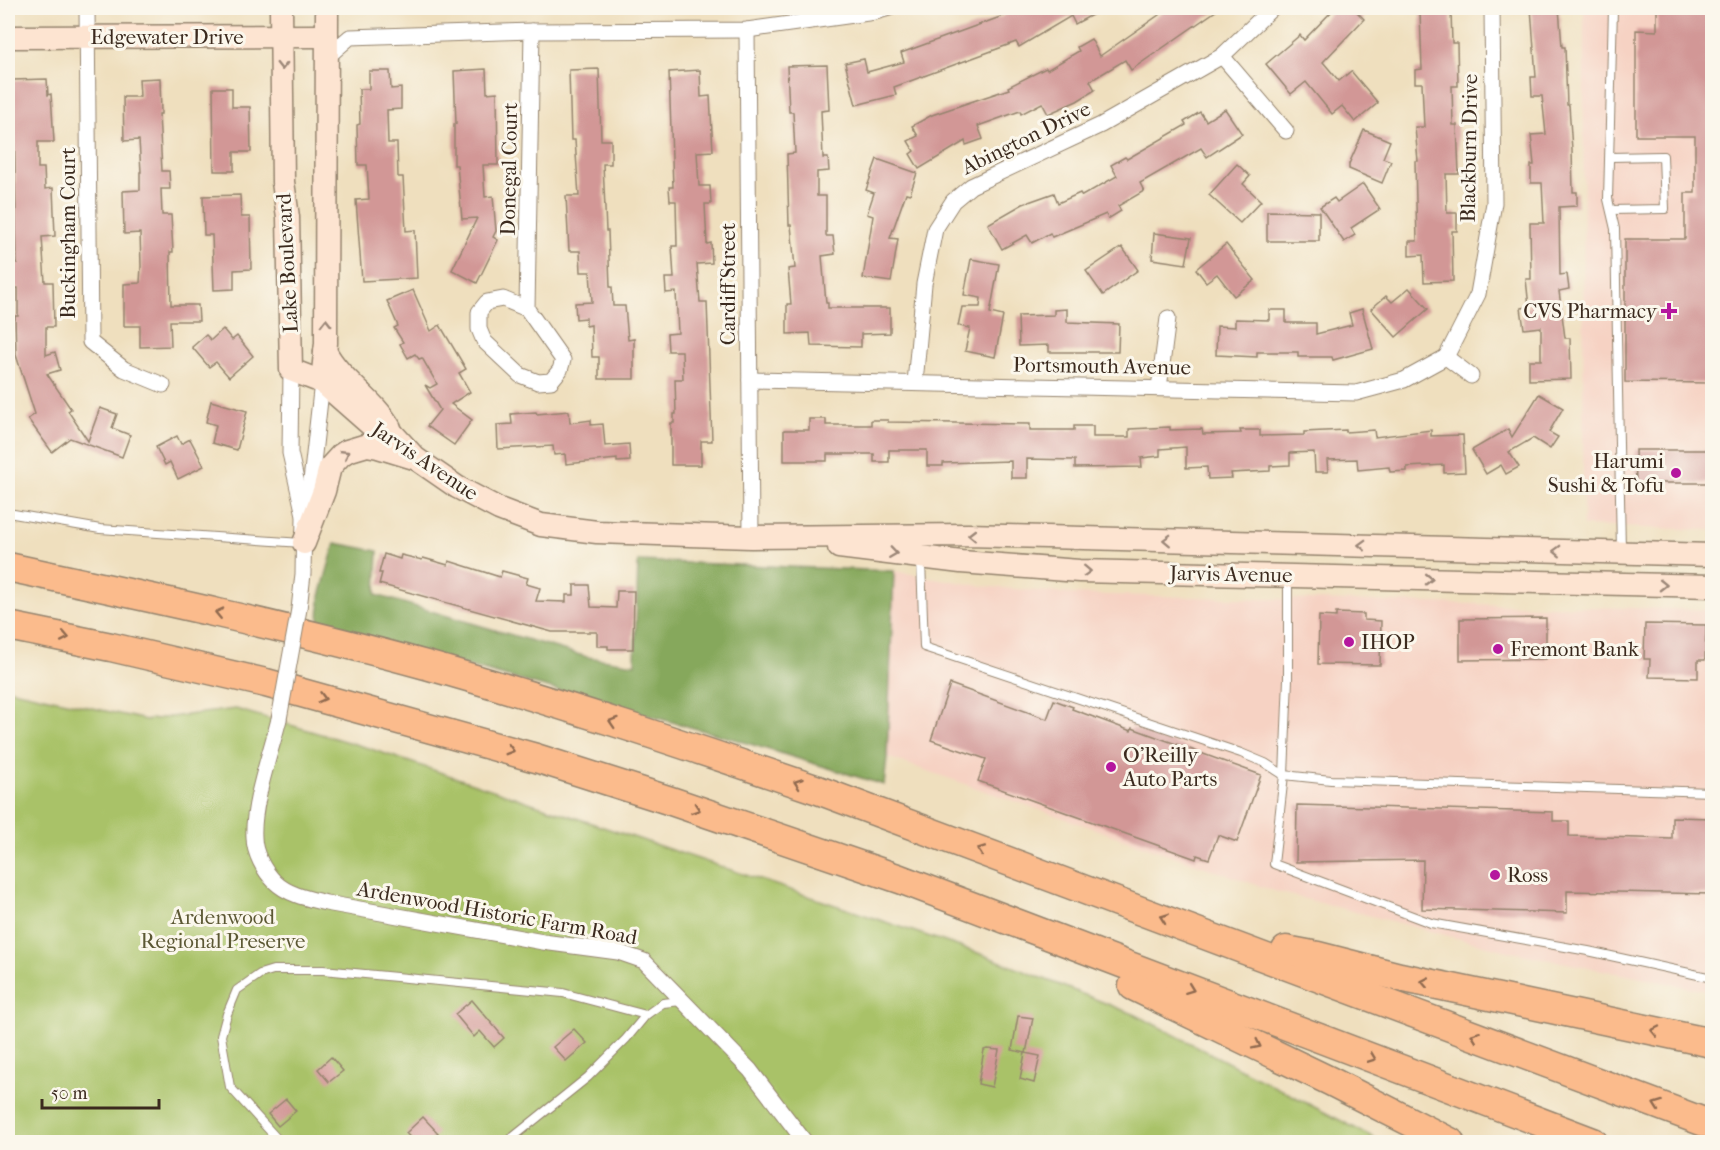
<svg xmlns="http://www.w3.org/2000/svg" width="1720" height="1150" viewBox="0 0 1720 1150" font-family="'IM FELL French Canon',serif">
<style>
.built{fill:#f6d2c3}
.green{fill:#a9c267;stroke:#727642;stroke-width:1.5}
.forest{fill:#86a85c;stroke:#60693d;stroke-width:1.5}
.building{fill:#d29796}
.lines{fill:none;stroke-linecap:round;stroke-linejoin:round}
.lane-casing{stroke:#95846e;stroke-width:10}
.street-casing{stroke:#95846e;stroke-width:17}
.secondary-casing{stroke:#95846e;stroke-width:25}
.highway-casing{stroke:#95846e;stroke-width:31}
.lane{stroke:#fff;stroke-width:8}
.street{stroke:#fff;stroke-width:15}
.secondary{stroke:#fde4d1;stroke-width:22}
.highway{stroke:#fbbb8c;stroke-width:28}
.street-bridge-casing{stroke:#95846e;stroke-width:17;stroke-linecap:butt}
.street-bridge{stroke:#fff;stroke-width:15}
.oneway{stroke:#9c8778}
.oneway2{stroke:#916b50}
.poi-dot{fill:#b5179e;stroke:#fbf7ec;stroke-width:2}
.labels{text-anchor:middle;dominant-baseline:central;stroke-width:6;stroke-linejoin:round;paint-order:stroke}
.street-label{font-size:21px;fill:#3b2a1e;stroke:#fbf7ec}
.poi-label{font-size:21px;fill:#3b2a1e;stroke:#fbf7ec;text-anchor:start}
.park-label{font-size:21px;fill:#5c5834;stroke:#fbf7ec}
</style>
<rect width="100%" height="100%" fill="#fbf7ec"/>
<filter id="ink" filterUnits="userSpaceOnUse"><feTurbulence type="fractalNoise" baseFrequency=".0167" numOctaves="2"/><feDisplacementMap in="SourceGraphic" scale="12" xChannelSelector="R" yChannelSelector="G"/><feConvolveMatrix kernelMatrix="1 2 1 2 8 2 1 2 1" color-interpolation-filters="sRGB"/></filter>
<filter id="wash" filterUnits="userSpaceOnUse"><feTurbulence type="fractalNoise" baseFrequency=".008" numOctaves="4" result="noise"/><feDisplacementMap in="SourceGraphic" scale="24" xChannelSelector="R" yChannelSelector="G"/><feGaussianBlur stdDeviation="1.35" result="paint"/><feColorMatrix in="noise" values="0 0 0 0 0 0 0 0 0 0 0 0 0 0 0 0 0 1.4 0 .05"/><feComposite in="paint" operator="in"/></filter>
<g filter="url(#wash)">
<rect width="100%" height="100%" fill="#efdfbe"/>
<!-- built -->
<g class="built">
<path d="M1584 8H1712V530L1583 526Z"/>
<path d="M894 571 981 586 1071 594 1712 610V992L1511 952 1274 891 887 757Z"/>
</g>
<!-- green -->
<path class="green" d="M8 689 146 720 236 709 368 748 981 954 1138 1016 1382 1142H8Z"/>
<!-- forest -->
<path class="forest" d="M335 543 378 551 376 595 587 657 635 664 638 561 894 571 887 757 884 785 734 739 319 625 320 596Z"/>
<g id="blocks">
<!-- building -->
<g class="building">
<path d="M1017 8 1019 12 1028 8H1105L1075 24 1071 16 1019 47 1016 42 894 87 896 95 856 105 845 63 864 59 867 72 904 62 901 53 1003 16Z"/>
<path d="M1169 8H1220L1131 70 1125 60 1090 81 1095 90 1077 101 1048 114 1042 103 1021 114 1020 111 978 126 983 139 966 145 965 141 919 169 910 154 914 151 908 141 918 136 912 126 932 115 1009 89 1008 87 1046 68 1047 70 1079 51 1077 47 1091 39 1100 56Z"/>
<path d="M1335 8H1353L1364 19 1323 62 1339 81 1351 71 1378 103 1355 122 1342 106 1332 114 1306 82 1291 94 1266 64 1300 35 1304 40Z"/>
<path d="M1531 8H1559L1562 47H1565L1567 105H1569L1572 150 1573 192H1577V206L1559 207 1560 275 1567 274 1569 289 1559 291 1565 338H1570L1571 379 1529 380V360H1541V327L1524 329 1521 308 1529 307 1526 279H1531L1530 223H1544L1542 183H1531V165H1534L1531 135 1546 134 1542 96H1532L1531 77H1536Z"/>
<path d="M1657 8H1713V383L1625 382V239H1685V193H1695V136H1636V30L1657 31Z"/>
<path d="M1451 11 1452 43H1457L1458 86H1452L1453 125H1457L1459 174H1446L1447 213H1457V231H1452L1453 281 1424 282 1423 255 1409 256V241H1417L1415 161H1418L1415 127H1424L1422 83H1415V70L1422 69 1420 12Z"/>
<path d="M827 65 829 110 821 111 823 158H828L829 171 817 172V196H826V236H833L835 254 822 256 826 303H828V308H890V333L861 334V347L811 346 810 333 787 334V304H791L788 269 795 268 791 225H789L787 154 795 153 793 112H789L787 66Z"/>
<path d="M486 69 487 93 497 92 498 165H483L485 197 493 196 496 231 493 237 498 240 477 283 452 270 477 218 462 219 457 165H454V124H456L454 71Z"/>
<path d="M599 69 601 140H611V164H603L606 231H608L610 287H612L613 306H625L628 340 634 339V379H599V357H592L591 325 586 326V318L576 319 575 303 592 302 590 272H581L580 251H569L566 196H579L575 140H571L569 70Z"/>
<path d="M700 70 701 97 710 96 713 151 697 152 699 186H710L711 204H705L707 244 711 243 712 263 697 264 700 302H707L712 441H701V465H671V423H674V414H676L675 379H683L682 351H668L667 334 678 333 676 292 666 293 665 278H674L672 246H677L676 201H670L669 187H673L669 72Z"/>
<path d="M369 71H390L391 89 401 88V109L387 110 388 143H397L398 177H403L406 231 415 230 417 278 362 281 356 200 369 199 367 165H358L357 125 360 124 359 89H369Z"/>
<path d="M160 78 161 114H159L162 171H169L170 189H161L162 215H171L173 252H170L171 305H198L199 321H170L171 346 140 347V326H124V284L140 283 141 266 140 233 124 234 123 191 140 190V172H141L139 140 124 141 123 97H140L139 79Z"/>
<path d="M47 79 48 95 51 94 54 142H38V168H44L45 189 53 188 55 236 42 237 45 282H53L54 327H46V355L55 352 60 370 47 374 71 409 68 411 88 441 100 408 117 414 112 428 130 435 122 457 70 438 52 452 28 419 35 414 16 355 15 316H18V288H13L12 263H17L13 80Z"/>
<path d="M213 88H232V107H250L251 152H234V171H214Z"/>
<path d="M1225 109 1242 134 1207 157 1201 148 1140 183 1144 191 1118 206 1121 211 1108 219 1106 214 1052 237 1050 233 1032 243 1027 235 1002 249 988 224 1023 204 1054 193 1058 203 1080 193 1082 196 1117 176 1111 165 1125 157 1127 159 1186 125 1184 122 1200 112 1206 121Z"/>
<path d="M1364 130 1390 141 1383 158 1391 161 1382 183 1349 169V164Z"/>
<path d="M877 159 917 173 910 194 906 193 890 238 898 239 891 282 863 278 873 216 867 214 874 193 866 190Z"/>
<path d="M1237 164 1250 176 1243 184 1261 201 1240 223 1209 195Z"/>
<path d="M1363 184 1380 209 1351 228 1355 235 1344 242 1320 207 1334 198 1337 202Z"/>
<path d="M240 195 241 217H250L251 269 234 270V289L214 290 212 235H204L203 196Z"/>
<path d="M1267 211 1319 212V241H1267Z"/>
<path d="M1154 233 1191 238 1186 264 1152 259Z"/>
<path d="M1226 244 1255 280 1234 296 1217 274 1206 282 1196 269Z"/>
<path d="M1122 247 1138 270 1103 295 1086 271Z"/>
<path d="M971 259 999 264 990 313 1003 316 995 357 965 351 970 328 958 326 962 307H980L981 298 964 295Z"/>
<path d="M1409 288 1428 309 1396 337 1371 309 1386 296 1392 302Z"/>
<path d="M413 290 431 331 440 325 466 369 459 373 470 392 451 404 472 420 454 445 427 426 440 410 425 385 430 388 437 384 422 358 419 359 415 354 408 358 400 344 403 342 394 328 398 326 387 301Z"/>
<path d="M1067 309V322L1119 324 1118 352H1049V345L1019 346 1018 316 1054 315V310Z"/>
<path d="M1362 309 1373 349 1333 360 1332 357H1298V352H1257V357L1216 355 1217 326 1235 327V319L1269 320V310H1286V323H1316V334L1352 325 1349 313Z"/>
<path d="M223 329 232 340 237 336 253 356 229 377 216 362 209 367 192 347 206 335 211 340Z"/>
<path d="M1539 394 1563 408 1549 432 1558 437 1550 449 1533 438 1509 452 1519 467 1506 474 1501 465 1486 474 1472 450 1508 429 1512 437Z"/>
<path d="M211 401 247 411 237 450 212 443 216 425 206 422Z"/>
<path d="M569 411 570 423 591 420V425L603 424 605 446 629 444 630 461 617 462V459L566 464 565 454 554 455 553 446 498 449 497 425 512 424 511 414 536 412 537 414Z"/>
<path d="M809 419H826V425H871V420H888V422L1030 424V430H1074V426H1093V437H1129V429L1170 427V430L1202 429 1203 434 1241 433 1240 430H1260V436L1304 435V432L1346 430V432L1374 430 1375 437 1431 430V436L1463 435 1465 472 1444 473V465L1407 467V471L1390 472 1389 467 1358 470 1357 459 1327 460 1328 472H1315L1314 452 1290 453V465L1270 466V471L1231 473 1232 478 1208 479 1207 467 1186 468V447L1160 449V456L1141 458 1142 467 1075 468V460L1027 459V478H1011V461L943 463V466H927V450H889V462H874V454H827V461H784V430H809Z"/>
<path d="M177 436 181 444 190 439 204 466 178 479 170 462 165 465 156 447Z"/>
<path d="M1635 450H1713V483H1636Z"/>
<path d="M384 554 400 559 401 555 422 560 423 558 448 565 449 561 500 577 502 571 528 578 526 584 540 588 536 601 566 602V595H574V585H589L591 607 616 608 617 591H634L633 649H608V646H597V632H552L379 584 382 573H379Z"/>
<path d="M1336 613 1364 614V620L1381 621 1380 665 1318 664 1319 616 1336 617Z"/>
<path d="M1546 618V659L1460 660V619Z"/>
<path d="M1645 624 1706 625 1705 660H1698V678L1649 677 1650 659H1644Z"/>
<path d="M950 684 1047 719 1054 700 1073 707 1072 709 1131 731 1132 728 1261 775 1237 842 1218 835 1209 859 1197 855 1196 859 978 781 986 759 931 740Z"/>
<path d="M1297 805 1553 812V821H1569V836L1672 839V817L1712 818 1713 894 1567 891V913L1422 909 1423 860 1296 862Z"/>
<path d="M472 1000 504 1038 494 1047 480 1031 474 1037 455 1014Z"/>
<path d="M1018 1016 1033 1018 1026 1053 1012 1050Z"/>
<path d="M574 1029 587 1043 566 1061 553 1047Z"/>
<path d="M987 1049 999 1050 992 1087 978 1084 984 1050Z"/>
<path d="M1025 1053 1040 1056 1034 1083 1020 1079Z"/>
<path d="M331 1057 343 1071 329 1082 318 1069Z"/>
<path d="M286 1099 296 1111 278 1126 268 1114Z"/>
<path d="M423 1117 438 1133 428 1143H415L406 1133Z"/>
</g>
</g>
</g>
<g filter="url(#ink)">
<use href="#blocks" fill-opacity="0" stroke="#95846e" stroke-width="1.5"/>
<g class="lines">
<defs>
<g id="lane">
<path d="M1613 8 1608 199 1615 229 1621 551"/>
<path d="M1610 157 1663 156 1665 209 1611 210"/>
<path d="M8 513 100 529 302 543"/>
<path d="M921 560 924 647 1241 753 1265 763 1284 775 1331 780 1712 792"/>
<path d="M1288 579V679L1284 775 1274 864 1431 923 1588 951 1712 978"/>
<path d="M280 1142 230 1087 221 1036 227 1014 237 990 260 974 273 970H323L563 993 646 1015 663 1003 681 1001"/>
<path d="M507 1142 588 1077 626 1039 646 1015"/>
</g>
<g id="street">
<path d="M87 8 90 342 124 369 163 385"/>
<path d="M747 30 751 537"/>
<path d="M1222 56 1286 131"/>
<path d="M327 57 350 37 532 31 747 30 875 12 889 8"/>
<path d="M527 309 503 299 487 302 479 312V329L484 341 520 375 538 382 551 381 560 370 563 360 527 309 532 31"/>
<path d="M1446 357 1478 294 1494 203 1492 8"/>
<path d="M1446 357 1471 376"/>
<path d="M291 370 290 453 304 515"/>
<path d="M750 380 1356 393 1404 380 1446 357"/>
<path d="M915 383 924 284 935 229 953 201 971 186 1101 125 1222 56 1272 8"/>
<path d="M1159 388 1168 318"/>
<path d="M299 609 303 574 304 516 309 499 322 382"/>
<path d="M279 719C271 752 252 804 254 837 254 853 264 871 275 882 288 895 310 899 326 903L543 942 618 952 644 961 750 1070 805 1142"/>
</g>
<g id="secondary">
<path d="M281 8 283 182 288 217 291 370 322 382 372 426 393 434 415 458 457 487 499 509 541 525 597 532 751 537 968 535 1712 555"/>
<path d="M8 37 327 36"/>
<path d="M325 351C341 381 373 398 390 428"/>
<path d="M322 382 326 343 327 8"/>
<path d="M304 543 324 491 330 467 341 455 347 451 367 445 378 447 414 458"/>
<path d="M839 547 961 562 1079 571 1712 586"/>
</g>
<g id="highway">
<path d="M8 567C148 597 288 627 426 665 558 702 689 746 818 790L1712 1125"/>
<path d="M8 626 111 647 266 683 536 758 671 801 900 879 1593 1142"/>
<path d="M1286 950 1318 956 1400 977 1712 1043"/>
<path d="M1133 986 1330 1081 1450 1142"/>
</g>
</defs>
<!-- lane casing -->
<use href="#lane" class="lane-casing"/>
<!-- street casing -->
<use href="#street" class="street-casing"/>
<!-- secondary casing -->
<use href="#secondary" class="secondary-casing"/>
<!-- highway casing -->
<use href="#highway" class="highway-casing"/>
<!-- lane -->
<use href="#lane" class="lane"/>
<!-- street -->
<use href="#street" class="street"/>
<!-- secondary -->
<use href="#secondary" class="secondary"/>
<!-- highway -->
<use href="#highway" class="highway"/>
<defs>
<path id="street-bridge" d="M279 719 299 609"/>
</defs>
<!-- street-bridge casing -->
<use href="#street-bridge" class="street-bridge-casing"/>
<!-- street-bridge -->
<use href="#street-bridge" class="street-bridge"/>
</g>
<!-- one-way arrows -->
<defs><path id="oneway-chevron" d="M-2-3.5L2.5 0L-2 3.5" fill="none" stroke-width="1.6" stroke-linecap="round" stroke-linejoin="round" transform="scale(1.5)"/></defs>
<g class="oneway">
<use href="#oneway-chevron" transform="translate(282 66) rotate(89)"/>
<use href="#oneway-chevron" transform="translate(326 323) rotate(-90)"/>
<use href="#oneway-chevron" transform="translate(345 454) rotate(-32)"/>
<use href="#oneway-chevron" transform="translate(972 535) rotate(-179)"/>
<use href="#oneway-chevron" transform="translate(1167 540) rotate(-178)"/>
<use href="#oneway-chevron" transform="translate(1362 545) rotate(-178)"/>
<use href="#oneway-chevron" transform="translate(1557 551) rotate(-178)"/>
<use href="#oneway-chevron" transform="translate(893 553) rotate(8)"/>
<use href="#oneway-chevron" transform="translate(1087 571) rotate(2)"/>
<use href="#oneway-chevron" transform="translate(1429 579) rotate(1)"/>
<use href="#oneway-chevron" transform="translate(1663 585) rotate(1)"/>
</g>
<g class="oneway2">
<use href="#oneway-chevron" transform="translate(219 613) rotate(-167)"/>
<use href="#oneway-chevron" transform="translate(65 637) rotate(11)"/>
<use href="#oneway-chevron" transform="translate(322 698) rotate(15)"/>
<use href="#oneway-chevron" transform="translate(613 722) rotate(-162)"/>
<use href="#oneway-chevron" transform="translate(510 750) rotate(16)"/>
<use href="#oneway-chevron" transform="translate(798 783) rotate(-161)"/>
<use href="#oneway-chevron" transform="translate(696 809) rotate(19)"/>
<use href="#oneway-chevron" transform="translate(981 850) rotate(-160)"/>
<use href="#oneway-chevron" transform="translate(1164 918) rotate(-160)"/>
<use href="#oneway-chevron" transform="translate(1425 982) rotate(-169)"/>
<use href="#oneway-chevron" transform="translate(1190 989) rotate(21)"/>
<use href="#oneway-chevron" transform="translate(1655 1031) rotate(-168)"/>
<use href="#oneway-chevron" transform="translate(1475 1036) rotate(-159)"/>
<use href="#oneway-chevron" transform="translate(1257 1045) rotate(26)"/>
<use href="#oneway-chevron" transform="translate(1372 1058) rotate(21)"/>
<use href="#oneway-chevron" transform="translate(1657 1105) rotate(-160)"/>
</g>
</g>
<!-- markers -->
<g class="poi-dot">
<path d="M1666 302h6v6h6v6h-6v6h-6v-6h-6v-6h6z"/>
<circle cx="1676" cy="473" r="6"/>
<circle cx="1349" cy="642" r="6"/>
<circle cx="1498" cy="649" r="6"/>
<circle cx="1111" cy="767" r="6"/>
<circle cx="1495" cy="875" r="6"/>
</g>
<g class="labels">
<!-- street labels -->
<g class="street-label">
<text x="167" y="37">Edgewater Drive</text>
<text transform="translate(1026 138) rotate(-26)">Abington Drive</text>
<text transform="translate(1469 148) rotate(-89)">Blackburn Drive</text>
<text transform="translate(509 169) rotate(-89)">Donegal Court</text>
<text transform="translate(68 233) rotate(-90)">Buckingham Court</text>
<text transform="translate(287 263) rotate(-93)">Lake Boulevard</text>
<text transform="translate(728 284) rotate(-90)">Cardiff Street</text>
<text transform="translate(1102 366) rotate(1)">Portsmouth Avenue</text>
<text transform="translate(425 461) rotate(34)">Jarvis Avenue</text>
<text transform="translate(1231 574) rotate(1)">Jarvis Avenue</text>
<text transform="translate(497 913) rotate(10)">Ardenwood Historic Farm Road</text>
</g>
<!-- poi labels -->
<g class="poi-label">
<text x="1657" y="311" text-anchor="end">CVS Pharmacy</text>
<text x="1664" y="461" text-anchor="end">Harumi<tspan x="1664" dy="24">Sushi &amp; Tofu</tspan></text>
<text x="1361" y="642">IHOP</text>
<text x="1510" y="649">Fremont Bank</text>
<text x="1123" y="755">O'Reilly<tspan x="1123" dy="24">Auto Parts</tspan></text>
<text x="1507" y="875">Ross</text>
</g>
<!-- park labels -->
<g class="park-label">
<text x="223" y="917">Ardenwood<tspan x="223" dy="24">Regional Preserve</tspan></text>
</g>
</g>
<!-- margin -->
<rect width="1720" height="1150" fill="none" stroke="#fbf7ec" stroke-width="30"/>
<!-- scale -->
<path d="M42 1099v9h117v-9" fill="none" stroke="#3b2a1e" stroke-width="3"/>
<text x="51" y="1099" font-size="18" fill="#3b2a1e" stroke="#fbf7ec" stroke-width="4.5" paint-order="stroke">50 m</text>
</svg>
